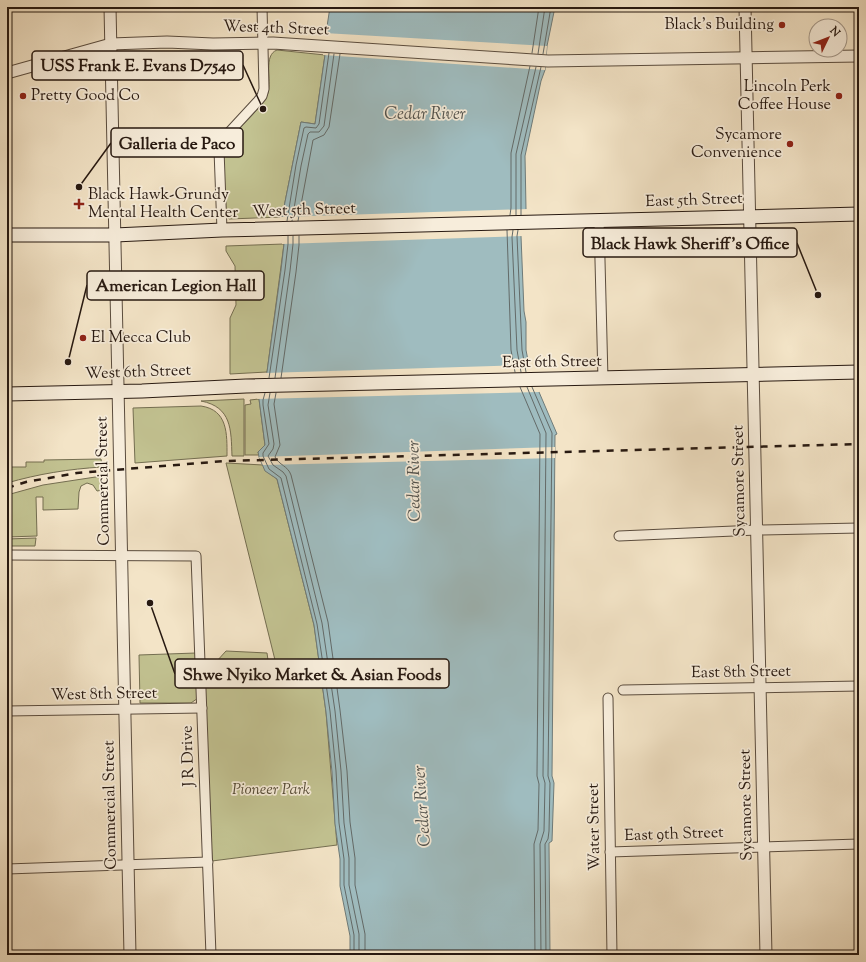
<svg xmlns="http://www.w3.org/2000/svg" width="866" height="962" viewBox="0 0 866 962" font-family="'Sorts Mill Goudy',serif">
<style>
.green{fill:#c2c291;stroke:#746e51}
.water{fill:#9fbcbf;stroke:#6f7b79}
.pier{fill:#f3e4c7}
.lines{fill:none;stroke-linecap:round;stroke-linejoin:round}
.shore{stroke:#636a68;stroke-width:1}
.minor-casing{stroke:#5a4c3e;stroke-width:11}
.tertiary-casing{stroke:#5a4c3e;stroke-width:13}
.secondary-casing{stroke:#271911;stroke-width:15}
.minor{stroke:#f7eddb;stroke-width:9}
.tertiary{stroke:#f7eddb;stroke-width:11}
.secondary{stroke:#f7eddb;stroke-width:13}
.rail{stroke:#271911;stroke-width:2.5;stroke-dasharray:7 7;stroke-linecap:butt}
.poi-dot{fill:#8f2418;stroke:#f7eddb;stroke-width:1.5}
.labels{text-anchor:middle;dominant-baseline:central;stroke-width:3.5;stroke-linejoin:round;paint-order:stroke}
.poi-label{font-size:16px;fill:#271911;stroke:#f7eddb;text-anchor:end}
.street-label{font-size:16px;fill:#271911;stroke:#f7eddb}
.park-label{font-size:16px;font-style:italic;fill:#564c37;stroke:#f7eddb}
.water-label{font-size:17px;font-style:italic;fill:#51524e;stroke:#f7eddb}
.leader{fill:none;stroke:#271911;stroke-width:1.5}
.callout-dot{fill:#271911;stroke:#f7eddb;stroke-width:1.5}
.callout{fill:#f7eddb;stroke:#271911;stroke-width:1.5}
.callout-label{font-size:17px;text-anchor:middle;font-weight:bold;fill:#271911}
</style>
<rect width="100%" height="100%" fill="#f3e4c7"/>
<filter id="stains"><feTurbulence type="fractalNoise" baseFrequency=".005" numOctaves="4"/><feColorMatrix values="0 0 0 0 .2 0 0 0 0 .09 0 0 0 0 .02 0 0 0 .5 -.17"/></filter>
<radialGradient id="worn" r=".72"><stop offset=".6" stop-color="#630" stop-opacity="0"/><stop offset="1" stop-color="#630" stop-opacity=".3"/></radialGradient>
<!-- green -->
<g class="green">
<path d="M277 50 325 55 315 124 301 122 282 217 229 219 225 214 223 152 224 145 227 140C238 129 263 107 268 93 272 80 263 55 277 50Z"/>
<path d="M284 244 267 372 230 374V318L236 305 235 266 226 251V246Z"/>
<path d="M244 399V456H232C231 430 232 407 201 401Z"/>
<path d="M259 399 265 445 258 452 259 455H245V405L251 404 250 400Z"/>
<path d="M201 406C228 410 227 434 227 456L135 463 133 408Z"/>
<path d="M101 459 102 467C69 469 38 474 7 483V467H26V462H44V460Z"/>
<path d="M226 463 263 465 266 471 277 479 314 625 326 712 337 845 212 861 204 663 216 662 226 651 267 653 268 660H275Z"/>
<path d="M102 476 103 490 97 491 93 485 87 483 81 486 79 492 78 509 43 510V497H36L37 536 7 537V495L43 485Z"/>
<path d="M36 538 35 546H7V539Z"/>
<path d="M196 653 198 698 191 703H140L139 655Z"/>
</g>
<!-- water -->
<path class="water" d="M330 7H555L547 46 545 70 541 81 525 156 526 209 521 236 524 311 526 322V350L530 371 557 434 555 435 552 776 554 783 552 841 549 843 550 955H350V936L340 886V859L335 824 332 772 326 712 314 625 277 479 265 471 259 457 258 452 265 445 259 399 267 372 281 270 284 244 282 217 301 122 315 124 325 55 326 33Z"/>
<!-- pier -->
<g class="pier">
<path d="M324 33 547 46 545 70 323 55Z"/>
<path d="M528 209 523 236 282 244 280 217Z"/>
<path d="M529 365H531L540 392 257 399 265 373Z"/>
<path d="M555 447V458L263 465 259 457Z"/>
</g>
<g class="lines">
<!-- shore -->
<g class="shore">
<path d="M532 53 539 7"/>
<path d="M538 54 545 7"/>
<path d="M543 54 551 7"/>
<path d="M510 215 511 208V153L530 66"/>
<path d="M516 215V154L536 67"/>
<path d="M521 215V155L541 67"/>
<path d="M287 221 296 165 304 128 306 127 316 128 319 124 329 53"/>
<path d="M292 221 301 166 308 134 310 132H319L324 126 334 54"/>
<path d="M298 221 313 140 324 135 329 127 340 54"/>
<path d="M507 230 511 350 515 372"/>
<path d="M513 230 512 237 517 350 521 372"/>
<path d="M518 230 517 236 522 350 526 372"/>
<path d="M269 378 285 270 288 244V236"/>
<path d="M275 378 290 271 293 244V236"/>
<path d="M281 378 296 272 299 245V236"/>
<path d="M520 387 540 434 537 776 539 784 538 830 534 844 535 955"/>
<path d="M527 387 546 433 543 776 545 783 544 831 540 844 541 955"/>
<path d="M532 387 552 433 548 776 550 783 549 831 548 839 545 844 546 955"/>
<path d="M265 393 263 400V405L269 444 263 453V456L269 469 281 478 317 624 330 711 336 771 339 823 344 859V885L354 935V955"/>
<path d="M270 393 268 405 274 444 273 449 268 456 273 465 283 472 286 476 322 623 335 711 341 771 344 823 349 858V885L359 934V955"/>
<path d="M276 393 274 404 280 445 275 457C279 465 288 466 291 475L328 622 340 710 347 771 350 822 355 858V885L365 934V955"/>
</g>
<defs>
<g id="minor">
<path d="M599 221 603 379"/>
<path d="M222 230 219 150 222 140 258 101 262 96 264 89 262 7"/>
<path d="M619 536 757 530 859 528"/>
<path d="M7 555 196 556 211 955"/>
<path d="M623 690 859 686"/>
<path d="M608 698 612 955"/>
<path d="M7 711 202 708"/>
<path d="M610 852 859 844"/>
<path d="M7 869 208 862"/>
</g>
<g id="tertiary">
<path d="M110 7 130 955"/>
<path d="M745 7 766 955"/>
<path d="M7 73 111 44 167 42 213 44 273 43 548 61 859 56"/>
</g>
<g id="secondary">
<path d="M7 235H115L222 230 859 214"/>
<path d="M7 394 142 391 246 386 859 372"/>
</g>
</defs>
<!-- minor casing -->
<use href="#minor" class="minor-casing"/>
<!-- tertiary casing -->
<use href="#tertiary" class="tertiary-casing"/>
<!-- secondary casing -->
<use href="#secondary" class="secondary-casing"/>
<!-- minor -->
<use href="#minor" class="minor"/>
<!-- tertiary -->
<use href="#tertiary" class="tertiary"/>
<!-- secondary -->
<use href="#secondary" class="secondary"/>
<!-- rail -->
<path class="rail" d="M7 488 26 482 77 473 225 461 859 444"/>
</g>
<!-- markers -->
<g class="poi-dot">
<circle cx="782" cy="25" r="4"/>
<circle cx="23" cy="96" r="4"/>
<circle cx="839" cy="96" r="4"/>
<circle cx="790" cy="144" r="4"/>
<path d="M77 198h4v4h4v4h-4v4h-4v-4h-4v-4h4z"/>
<circle cx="83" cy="338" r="4"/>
</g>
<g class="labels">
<!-- poi labels -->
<g class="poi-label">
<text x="774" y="25">Black's Building</text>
<text x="831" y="87">Lincoln Perk<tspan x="831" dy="18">Coffee House</tspan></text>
<text x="31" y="96" text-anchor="start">Pretty Good Co</text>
<text x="782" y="135">Sycamore<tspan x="782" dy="18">Convenience</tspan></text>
<text x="88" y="195" text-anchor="start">Black Hawk-Grundy<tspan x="88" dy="18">Mental Health Center</tspan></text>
<text x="91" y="338" text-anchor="start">El Mecca Club</text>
</g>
<!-- street labels -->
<g class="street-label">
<text transform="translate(276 29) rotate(2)">West 4th Street</text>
<text transform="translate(694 201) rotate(-2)">East 5th Street</text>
<text transform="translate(304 211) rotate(-2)">West 5th Street</text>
<text transform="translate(552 363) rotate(-1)">East 6th Street</text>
<text transform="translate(138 373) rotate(-2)">West 6th Street</text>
<text transform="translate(104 481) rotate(-91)">Commercial Street</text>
<text transform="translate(740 481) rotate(-91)">Sycamore Street</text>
<text transform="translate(741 673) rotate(-1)">East 8th Street</text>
<text transform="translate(104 695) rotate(-1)">West 8th Street</text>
<text transform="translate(189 756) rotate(-92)">J R Drive</text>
<text transform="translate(111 805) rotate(-91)">Commercial Street</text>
<text transform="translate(747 805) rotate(-91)">Sycamore Street</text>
<text transform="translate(595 827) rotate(-91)">Water Street</text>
<text transform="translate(674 835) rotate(-2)">East 9th Street</text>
</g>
<!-- park labels -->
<g class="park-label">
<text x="271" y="790">Pioneer Park</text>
</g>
<!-- water labels -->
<g class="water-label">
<text x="425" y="115">Cedar River</text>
<text transform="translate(415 481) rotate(-91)">Cedar River</text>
<text transform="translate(423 806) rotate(-94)">Cedar River</text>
</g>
</g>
<!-- callouts -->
<path class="leader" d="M263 109L243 65M79 187L111 143M818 295L797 243M68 362L87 285M150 603L175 674"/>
<g class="callout-dot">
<circle cx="263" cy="109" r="4"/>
<circle cx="79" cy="187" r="4"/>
<circle cx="818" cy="295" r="4"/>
<circle cx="68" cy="362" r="4"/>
<circle cx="150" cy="603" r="4"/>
</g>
<g class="callout">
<rect x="32" y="51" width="211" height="29" rx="4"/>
<rect x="111" y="128" width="132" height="29" rx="4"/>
<rect x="583" y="228" width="214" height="29" rx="4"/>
<rect x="87" y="271" width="177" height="29" rx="4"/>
<rect x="175" y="659" width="274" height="29" rx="4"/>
</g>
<g class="callout-label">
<text x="138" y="71">USS Frank E. Evans D7540</text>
<text x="177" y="149">Galleria de Paco</text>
<text x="690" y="249">Black Hawk Sheriff's Office</text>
<text x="176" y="291">American Legion Hall</text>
<text x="312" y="680">Shwe Nyiko Market &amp; Asian Foods</text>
</g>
<!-- margin -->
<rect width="866" height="962" fill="none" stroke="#f3e4c7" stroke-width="24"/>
<rect x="8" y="8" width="850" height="946" fill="none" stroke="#271911" stroke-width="2"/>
<rect x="12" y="12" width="842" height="938" fill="none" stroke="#271911"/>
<!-- north arrow -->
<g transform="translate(828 38) rotate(47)"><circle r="19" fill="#f7eddb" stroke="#a4988a"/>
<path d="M0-3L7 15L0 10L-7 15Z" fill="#8f2418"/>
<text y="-6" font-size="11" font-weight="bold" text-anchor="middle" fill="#271911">N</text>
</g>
<rect width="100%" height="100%" filter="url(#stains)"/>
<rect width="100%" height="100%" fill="url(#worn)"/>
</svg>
